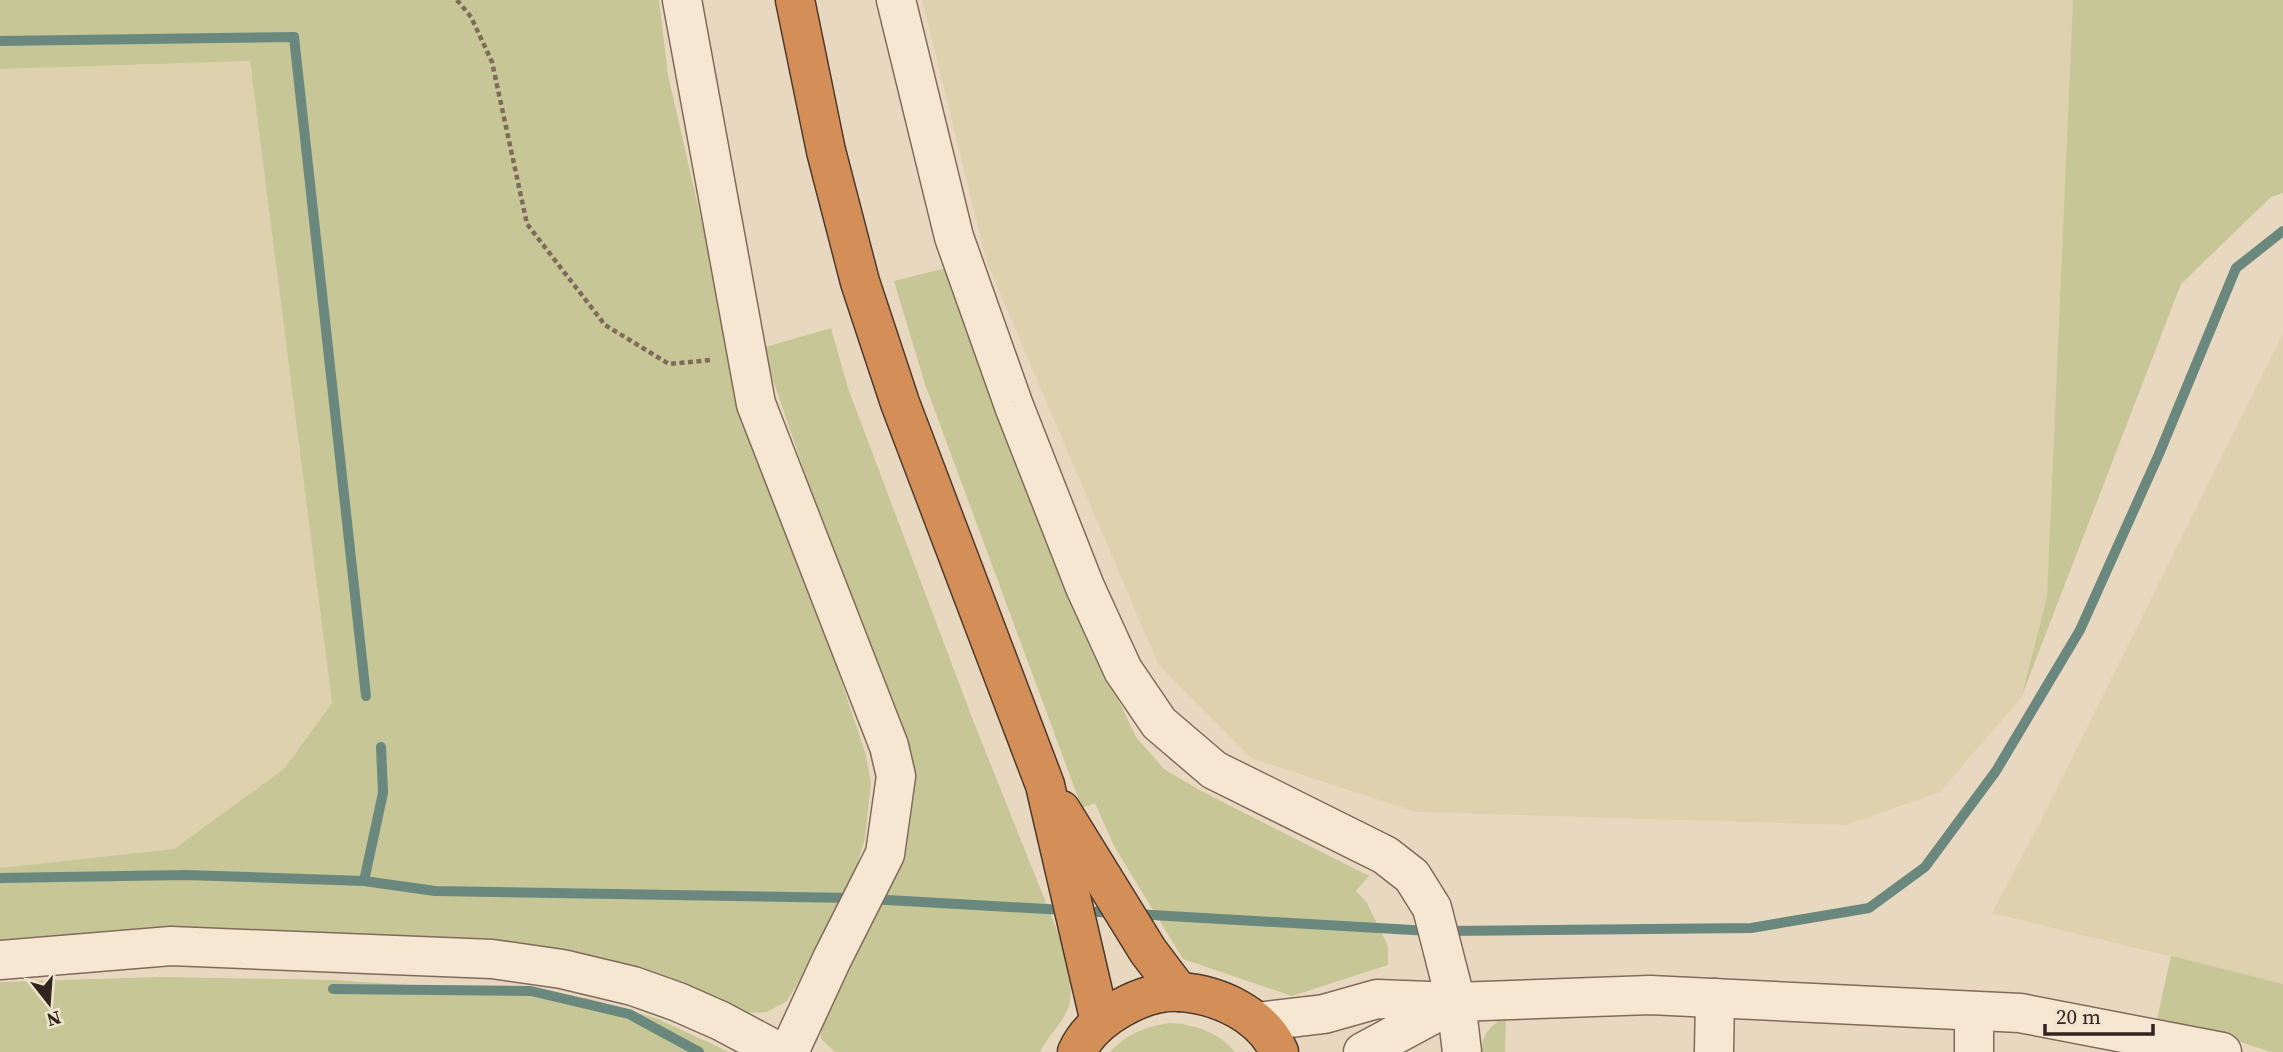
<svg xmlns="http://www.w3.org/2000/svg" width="2283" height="1052" viewBox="0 0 2283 1052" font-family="'Source Serif 4',serif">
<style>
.farmland{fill:#ded1ae}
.green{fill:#c6c696}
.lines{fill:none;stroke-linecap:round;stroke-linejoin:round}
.stream{stroke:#6b887e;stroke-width:10}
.minor-casing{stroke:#816a5a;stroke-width:41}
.highway-casing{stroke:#4f3a2e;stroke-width:41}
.path{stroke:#816a5a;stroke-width:4.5;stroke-dasharray:5 3.5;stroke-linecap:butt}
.minor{stroke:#f5e7d2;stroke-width:38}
.highway{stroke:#d38f57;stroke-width:38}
</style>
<rect width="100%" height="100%" fill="#e9d8c0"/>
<!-- farmland -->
<g class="farmland">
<path d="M922 0H2073L2047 597 2021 698 1940 792 1846 825 1416 812 1251 758 1158 664 986 260Z"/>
<path d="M250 61 332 703 284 769 174 849 0 868V69Z"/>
<path d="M2283 334V984L1992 913 2038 826Z"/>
</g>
<!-- green -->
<g class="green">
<path d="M0 0H659L668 75 731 350 865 752 871 782 865 839 857 864 815 955 787 1001 767 1012 750 1013 682 985 0 944V868L174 849 284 769 332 703 250 61 0 69Z"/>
<path d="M2073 0H2283V193L2271 197 2181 284 2021 698 2047 597Z"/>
<path d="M946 268 1108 678 1136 737 1164 769 1201 791 1369 876 1356 891 1367 903 1388 946V965L1292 996 1183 959 1114 846 1095 803 1082 808 925 384 894 281Z"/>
<path d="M831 328 848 388 971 715 1056 928C1064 951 1079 992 1065 1015 1057 1029 1048 1036 1040 1052H835L821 1039 820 1019 877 908 892 882 908 832 905 804 837 566 762 348Z"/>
<path d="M2171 956 2283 984V1052H2271L2222 1036 2156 1024Z"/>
<path d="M160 977 335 980 587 998 658 1019 729 1052H0V982Z"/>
<path d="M1506 1016 1505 1052H1481C1482 1034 1491 1025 1506 1016Z"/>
<path d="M1169 1023C1195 1024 1218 1032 1235 1052H1110C1126 1034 1145 1027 1169 1023Z"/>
</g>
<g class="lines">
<!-- stream -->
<g class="stream">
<path d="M0 41 294 37 366 696"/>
<path d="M0 878 186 875 364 881 435 891 854 898"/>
<path d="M364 881 383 793 381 747"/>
<path d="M870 899 1116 913"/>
<path d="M1135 914 1430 931"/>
<path d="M1446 931 1751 928 1869 908 1925 867 1996 771 2080 630 2159 454 2236 268 2283 231"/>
<path d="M333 989 531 991 629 1014 699 1052"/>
</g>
<defs>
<g id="minor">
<path d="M682 0 756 404 889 746 896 776 885 854 832 959 789 1052"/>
<path d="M896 0 954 237 1014 406 1085 587 1123 670 1159 723 1214 770 1385 855 1412 876 1432 908 1456 1002 1462 1052"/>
<path d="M0 960 171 946 492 959 562 969 633 986 678 1002 721 1021 779 1052"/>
<path d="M1257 1022 1324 1014 1377 999 1456 1002 1650 995 2020 1013 2222 1052"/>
<path d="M1363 1052 1456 1002"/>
<path d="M1714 1052 1715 998"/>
<path d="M1974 1052V1011"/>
</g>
<g id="highway">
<path d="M795 0 826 151 860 282 900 403 1045 785 1100 1022"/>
<path d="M1061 810 1148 951 1179 992"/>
<path d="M1077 1052C1092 1018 1144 989 1181 992 1219 995 1263 1015 1279 1052"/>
</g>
</defs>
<!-- minor casing -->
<use href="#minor" class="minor-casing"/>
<!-- highway casing -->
<use href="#highway" class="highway-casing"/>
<!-- path -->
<path class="path" d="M457 0 471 17 492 62 527 224 605 325 669 364 711 360"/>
<!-- minor -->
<use href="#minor" class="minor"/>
<!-- highway -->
<use href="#highway" class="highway"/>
</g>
<!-- north arrow -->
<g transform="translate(49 1003) rotate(163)" stroke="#f1e4cf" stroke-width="5" paint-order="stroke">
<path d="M0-5L12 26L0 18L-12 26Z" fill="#32251d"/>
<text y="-10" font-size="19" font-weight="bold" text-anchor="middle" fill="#32251d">N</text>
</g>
<!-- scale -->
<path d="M2045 1024v10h108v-10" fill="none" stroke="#32251d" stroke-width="3.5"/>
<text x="2056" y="1024" font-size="21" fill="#32251d" stroke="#f1e4cf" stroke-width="5" paint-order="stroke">20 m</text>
</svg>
